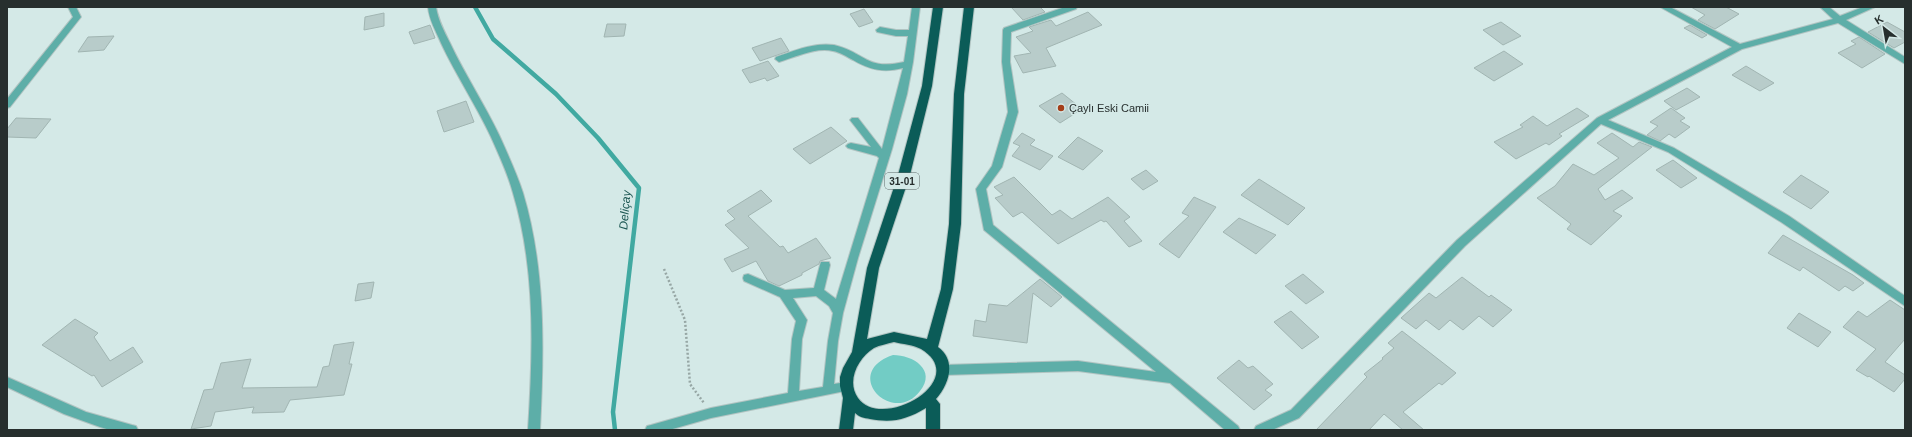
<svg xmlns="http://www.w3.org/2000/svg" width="1912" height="437" viewBox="0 0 1912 437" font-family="Arial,sans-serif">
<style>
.green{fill:#72ccc5}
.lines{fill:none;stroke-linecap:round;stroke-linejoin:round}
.stream{stroke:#41a9a1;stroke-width:4.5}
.building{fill:#b8ccca;stroke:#a1b5b2}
.minor-casing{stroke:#b1c4c2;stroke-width:2}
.highway-casing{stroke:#b1c4c2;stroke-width:2}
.path{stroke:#97a7a5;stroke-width:2.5;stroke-dasharray:2 2;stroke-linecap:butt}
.minor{fill:#5daea8;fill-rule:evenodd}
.highway{fill:#0b5c58;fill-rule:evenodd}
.poi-dot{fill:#a43e19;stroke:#d4e9e7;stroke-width:1.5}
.labels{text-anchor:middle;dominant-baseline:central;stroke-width:3;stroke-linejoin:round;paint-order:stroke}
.shield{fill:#d4e9e7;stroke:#5b6766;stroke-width:1}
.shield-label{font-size:10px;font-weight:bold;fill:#272f2e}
.poi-label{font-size:11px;fill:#272f2e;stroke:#d4e9e7;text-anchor:start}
.water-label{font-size:12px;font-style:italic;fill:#1d5753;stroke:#d4e9e7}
</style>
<rect width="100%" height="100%" fill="#d4e9e7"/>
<!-- green -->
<path class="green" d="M893 355C913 355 937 370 920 391 893 427 840 373 893 355Z"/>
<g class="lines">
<!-- stream -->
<path class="stream" d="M475 7 493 39 556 94 598 138 639 188 613 412 615 430"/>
</g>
<!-- building -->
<g class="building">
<path d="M1011 7H1040L1045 12 1023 20Z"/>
<path d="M1691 7H1726L1739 14 1715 29 1698 20 1705 15Z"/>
<path d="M864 9 873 22 859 27 850 14Z"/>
<path d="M1088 12 1102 25 1046 48 1056 66 1023 73 1014 56 1031 53 1016 37 1033 31 1029 27 1051 20 1056 26Z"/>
<path d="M384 13V26L364 30 365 17Z"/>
<path d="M1501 22 1521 36 1503 45 1483 30Z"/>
<path d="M1887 22 1905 32V42L1894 48 1868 32Z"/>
<path d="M607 24H626L624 36 604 37Z"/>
<path d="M430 25 435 38 414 44 409 32Z"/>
<path d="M1690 25 1707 35 1702 38 1684 28Z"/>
<path d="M114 36 104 50 78 52 88 37Z"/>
<path d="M1859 37 1885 54 1862 68 1838 53 1856 44 1851 41Z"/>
<path d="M781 38 789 51 760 61 752 48Z"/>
<path d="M1504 51 1523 64 1494 81 1474 68Z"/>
<path d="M768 61 779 76 767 81 765 78 750 83 742 70Z"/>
<path d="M1746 66 1774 83 1760 91 1732 75Z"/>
<path d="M1687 88 1700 97 1676 110 1664 101Z"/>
<path d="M1062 93 1082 109 1060 123 1039 106Z"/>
<path d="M466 101 474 122 444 132 437 111Z"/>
<path d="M1577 108 1589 116 1559 134 1562 136 1549 145 1546 143 1516 159 1494 142 1523 127 1520 125 1533 116 1547 126Z"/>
<path d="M1671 108 1685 118 1680 121 1690 127 1675 138 1669 134 1660 141 1647 135 1658 126 1650 122Z"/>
<path d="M16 118 51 119 36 138 7 137V129Z"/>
<path d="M831 127 847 141 810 164 793 149Z"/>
<path d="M1022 133 1035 140 1030 145 1053 156 1040 170 1012 156 1020 146 1013 143Z"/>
<path d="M1612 133 1633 147 1639 142 1652 147 1598 189 1605 200 1622 190 1633 198 1613 211 1622 216 1591 245 1567 229 1571 224 1537 198 1555 186 1573 164 1594 175 1619 158 1597 143Z"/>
<path d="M1078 137 1103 151 1083 170 1058 157Z"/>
<path d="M1673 160 1697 178 1681 188 1656 170Z"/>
<path d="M1146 170 1158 181 1143 190 1131 179Z"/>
<path d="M1801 175 1829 192 1811 209 1783 192Z"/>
<path d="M1014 177 1052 215 1060 210 1072 219 1108 197 1130 217 1124 221 1142 241 1129 247 1106 221 1104 222 1101 220 1058 244 1022 212 1013 217 995 198 1003 195 994 187Z"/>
<path d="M1259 179 1305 208 1288 225 1241 195Z"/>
<path d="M761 190 772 201 748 216 780 247 783 246 788 253 816 238 831 258 820 261 819 264 802 273V275L779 286 768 281 756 261 732 272 724 259 749 248 725 225 735 219 727 211Z"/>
<path d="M1194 197 1216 207 1179 258 1159 244 1189 216 1182 213Z"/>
<path d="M1239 218 1276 235 1256 254 1223 232Z"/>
<path d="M1783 235 1853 275 1864 283 1853 291 1845 286 1839 291 1803 267 1800 271 1768 253Z"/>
<path d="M1303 274 1324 292 1306 304 1285 286Z"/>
<path d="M1462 277 1489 297 1491 295 1512 310 1493 327 1479 316 1463 330 1450 320 1439 330 1426 320 1416 329 1401 318 1429 293 1436 298Z"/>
<path d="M1040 279 1062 297 1051 307 1033 293 1027 343 973 336 975 320 986 322 989 304 1007 306Z"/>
<path d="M374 282 371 298 355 301 358 284Z"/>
<path d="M1890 300 1905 310V339L1885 362 1905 375V379L1894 392 1869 376 1868 377 1856 370 1876 349 1843 327 1858 311 1867 317Z"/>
<path d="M1291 311 1319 337 1302 349 1274 322Z"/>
<path d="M1799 313 1831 332 1818 347 1787 328Z"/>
<path d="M75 319 98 333 94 337 110 361 133 347 143 362 102 387 94 375 92 376 42 345Z"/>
<path d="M1402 331 1456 373 1442 385 1439 383 1403 412 1424 430H1403L1384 414 1369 430H1316L1367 377 1364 374 1383 359 1382 358 1394 348 1388 343Z"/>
<path d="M354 342 349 364H352L344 395 290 400 284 412 252 413 254 407 215 412 211 426 191 429 204 390 213 389 221 363 251 359 242 388 317 387 323 367 329 366 334 345Z"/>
<path d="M1239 360 1248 368 1253 366 1273 384 1265 390 1272 395 1254 410 1217 378Z"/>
</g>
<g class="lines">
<defs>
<g id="minor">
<path d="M68 7H76L81 17 10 107 7 108V99L73 17Z"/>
<path d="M428 7H436C438 20 444 31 450 43 465 75 485 105 500 137 508 155 517 174 523 193 546 270 544 351 540 430H528C533 351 536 270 513 193 508 174 499 155 491 137 476 105 456 75 441 43 436 31 429 20 428 7Z"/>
<path d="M912 7H920L913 62 907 94 892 149 858 258 843 313 838 341 834 384 846 382 850 384 852 387 850 390 711 418 669 430H645L647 426 651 425 711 408 788 393 792 339 796 321 780 297 744 281 743 278 744 275 748 274 785 290 814 288 820 265 821 262H829L830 265 824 290 836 299 879 158 877 156 848 148 846 146 848 144 851 143 871 147 850 120 852 118H858L882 149 903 68C884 73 870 70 853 60 847 57 840 52 833 51 816 47 796 57 779 62L775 59 776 57C793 51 815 42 834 45 865 52 866 71 904 62L908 36H896L877 32 876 30 880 27 896 30H909ZM816 296 829 306 833 313 828 341 823 387 799 391 802 339 807 320 793 298Z"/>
<path d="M1065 7H1077L1076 9 1011 32 1010 62 1018 112 1002 167 986 189 993 225 1238 426 1240 430H1225L1170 383 1078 371 943 375 939 373 937 370 939 367 943 365 1078 361 1156 372 984 230 976 189 992 166 1008 112 1002 62 1003 30 1004 28Z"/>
<path d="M1660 7H1670L1740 44 1833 19 1820 7H1829L1840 16 1863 7H1875L1846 20 1905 57V64L1838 23 1742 49 1608 120 1674 148 1789 216 1905 296V306L1781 222 1668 152 1601 124 1465 246 1299 418 1272 430H1254L1256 426 1291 410 1457 240 1597 118 1732 47Z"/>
<path d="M7 377 86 412 132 425 136 426 138 430H110L100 427 64 414 7 387Z"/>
</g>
<path id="highway" d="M933 7H943L932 86 910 175 879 268 867 339 894 332 927 339 941 289 949 224 954 94 964 7H974L964 94 961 224 953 289 938 347C957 361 949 384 936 399L940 404V430H926V408C906 420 892 423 870 419 864 418 859 417 855 413L853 430H839L843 398 840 386V377L843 368 852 352 867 268 898 175 922 86ZM894 342C902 344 914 345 921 349 972 380 882 432 858 398 846 381 858 358 874 348 880 345 887 344 894 342Z"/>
</defs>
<!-- minor casing -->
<use href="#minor" class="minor-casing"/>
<!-- highway casing -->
<use href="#highway" class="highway-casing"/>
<!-- path -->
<path class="path" d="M664 269 685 320 690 384 704 403"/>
<!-- minor -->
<use href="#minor" class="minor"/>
<!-- highway -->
<use href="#highway" class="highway"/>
</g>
<!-- markers -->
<circle class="poi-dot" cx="1061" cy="108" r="4"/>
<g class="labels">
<!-- shield labels -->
<rect class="shield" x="885" y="173" width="34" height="16" rx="3"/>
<g class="shield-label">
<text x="902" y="181">31-01</text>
</g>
<!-- poi labels -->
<g class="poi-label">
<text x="1069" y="108">Çaylı Eski Camii</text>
</g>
<!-- water labels -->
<g class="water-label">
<text transform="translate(625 210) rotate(-85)">Deliçay</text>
</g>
</g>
<!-- border -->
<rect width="1912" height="437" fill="none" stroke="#272f2e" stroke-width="16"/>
<!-- north arrow -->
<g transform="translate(1884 28) rotate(329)" stroke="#d4e9e7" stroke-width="3" paint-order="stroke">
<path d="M0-3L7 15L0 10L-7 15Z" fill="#272f2e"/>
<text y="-6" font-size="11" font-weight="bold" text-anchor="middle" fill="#272f2e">K</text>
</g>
</svg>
